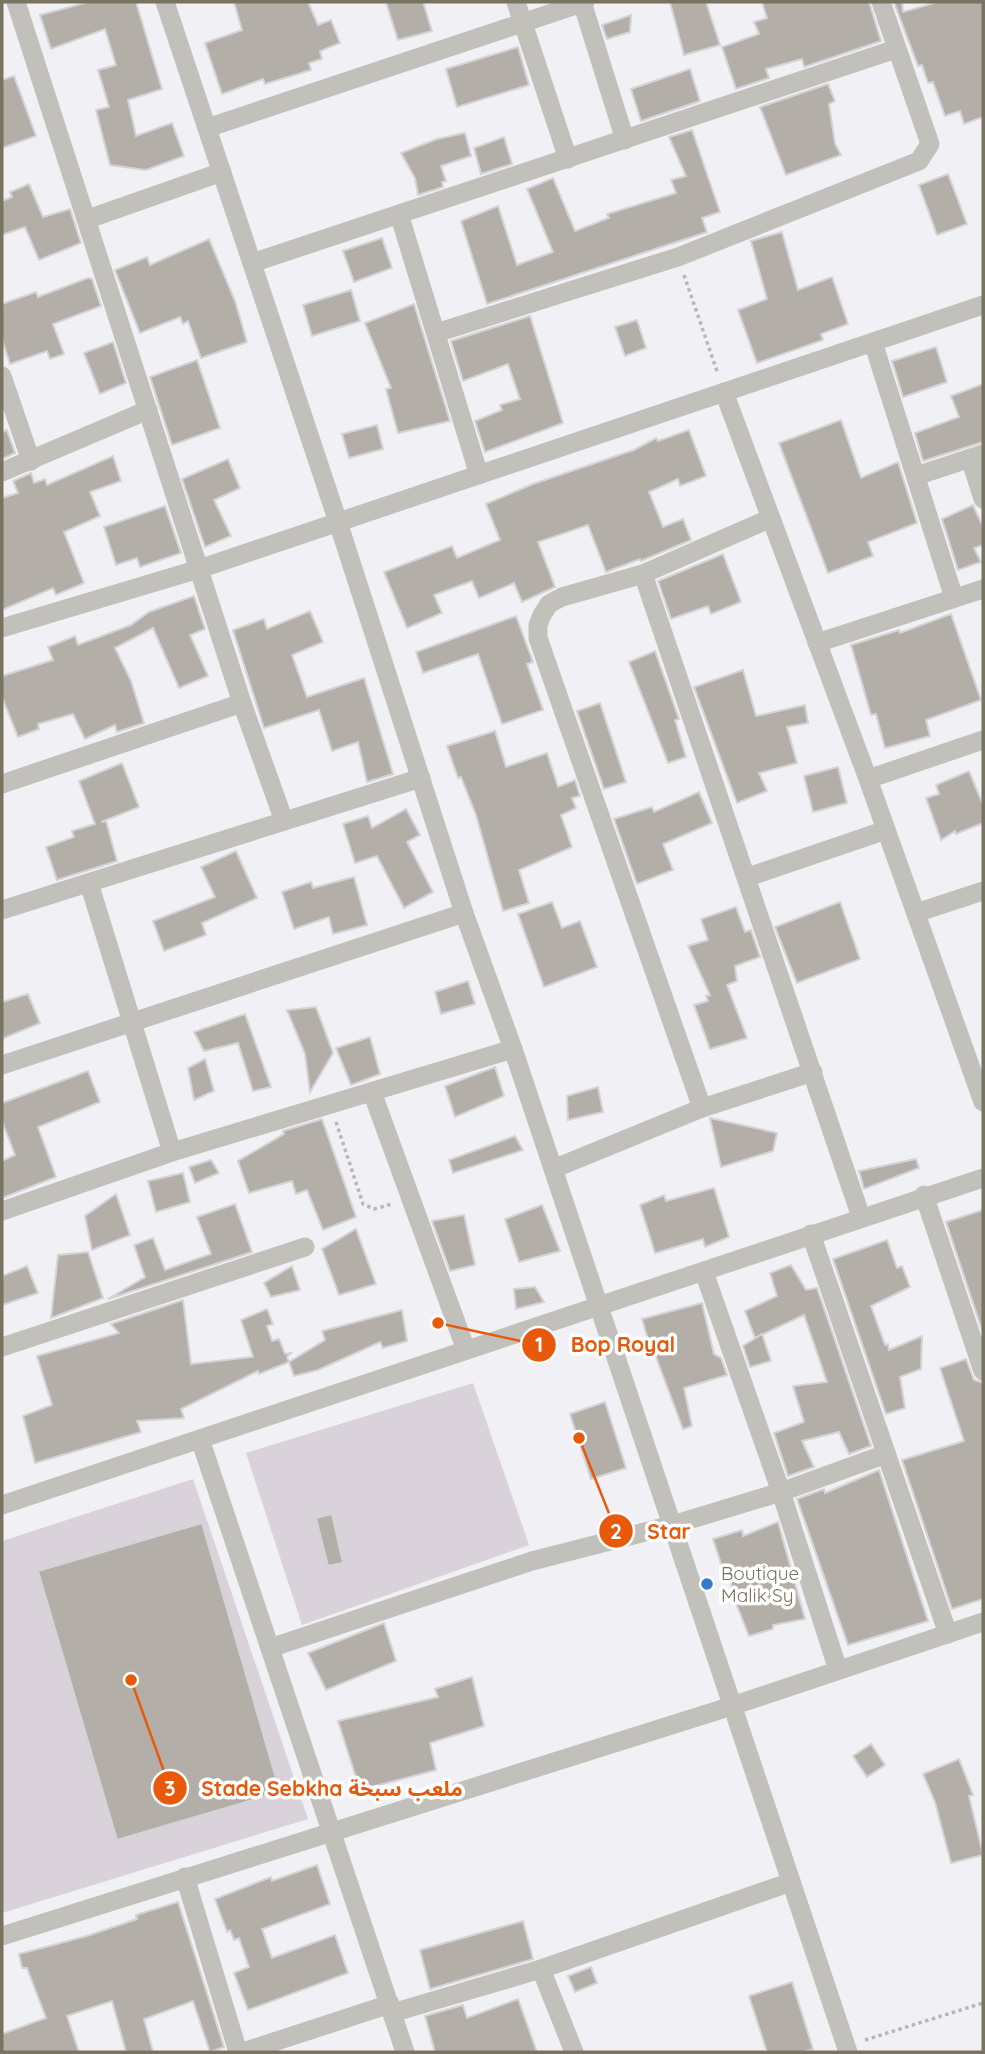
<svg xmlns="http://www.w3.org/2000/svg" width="985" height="2054" viewBox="0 0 985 2054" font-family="Quicksand,'Noto Sans Arabic',sans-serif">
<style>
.pitch{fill:#d9d2da}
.building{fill:#b3afa8;stroke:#d4d3d5;stroke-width:2}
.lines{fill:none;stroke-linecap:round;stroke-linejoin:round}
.path{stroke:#b8b7b3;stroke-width:3.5;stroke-dasharray:3.5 3.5;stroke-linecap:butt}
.minor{stroke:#c2c0bb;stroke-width:19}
.poi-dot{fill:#377acd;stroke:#fff;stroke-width:2.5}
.labels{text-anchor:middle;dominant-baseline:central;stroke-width:7;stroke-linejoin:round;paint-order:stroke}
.poi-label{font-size:19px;fill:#797362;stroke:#fff;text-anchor:start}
.leader{fill:none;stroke:#e8590c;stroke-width:2.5}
.callout-dot{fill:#e8590c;stroke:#fff;stroke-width:2.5}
.mark-label{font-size:21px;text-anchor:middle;font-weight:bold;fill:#fff}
.callout-label{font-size:21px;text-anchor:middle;font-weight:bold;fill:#e8590c;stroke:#fff;stroke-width:7;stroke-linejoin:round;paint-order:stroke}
</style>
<rect width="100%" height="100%" fill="#f1f0f4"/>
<!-- pitch -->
<g class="pitch">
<path d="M473 1383 529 1545 302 1625 246 1453Z"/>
<path d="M193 1479 308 1819 2 1913V1541Z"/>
</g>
<!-- building -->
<g class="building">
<path d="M89 2H136L162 89 128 100 136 136 172 123 184 156 146 170 110 165 96 110 109 107 98 70 116 65 105 29 51 49 40 15Z"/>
<path d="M234 2H308L318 25 331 20 340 43 320 51 322 59 309 63 311 70 265 84 263 79 222 94 205 43 242 30Z"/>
<path d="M386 2H423L432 31 398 40Z"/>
<path d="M670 2H706L720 45 684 55Z"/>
<path d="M762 2H869L881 41 804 67 802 59 766 69 769 78 736 89 722 47 759 34 754 22 767 18Z"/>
<path d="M894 2H902L903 12 938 2H983V117L964 124 960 111 945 116 933 82 928 83 922 65 918 66Z"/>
<path d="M631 15 630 32 607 39 602 25Z"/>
<path d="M518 47 529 85 457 107 446 69Z"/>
<path d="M690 69 700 101 641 121 631 89Z"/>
<path d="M14 76 36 136 2 148V80Z"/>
<path d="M828 84 835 101 829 104 835 144 841 155 786 175 760 107Z"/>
<path d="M692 130 720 212 702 218 707 232 487 304 461 221 498 206 517 265 553 252 527 189 553 178 575 231 609 218 607 214 676 193 671 180 686 176 669 137Z"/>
<path d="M465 133 471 156 441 166 446 181 442 182 443 187 418 195 415 178 401 153 437 139Z"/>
<path d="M504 137 512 164 481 174 474 148Z"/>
<path d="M948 174 967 224 937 235 919 185Z"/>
<path d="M29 184 43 217 70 209 81 243 39 260 25 227 2 235V201L12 197 10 192Z"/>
<path d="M782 232 798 290 832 277 848 324 821 334 823 340 757 363 738 310 767 299 751 241Z"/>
<path d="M382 238 392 268 354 282 343 251Z"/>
<path d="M209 239 235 301 247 342 201 358 188 321 183 324 180 317 140 333 115 270 147 257 150 265Z"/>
<path d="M88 278 92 279 101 306 53 324 64 354 50 359 47 351 10 364 2 339V304L36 292 38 297Z"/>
<path d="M351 290 360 321 312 336 303 305Z"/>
<path d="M414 304 450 421 398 433 386 389 391 388 365 323Z"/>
<path d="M530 316 563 423 485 452 475 421 502 410 500 405 520 399 508 364 463 381 451 341Z"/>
<path d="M637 320 646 348 625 356 615 327Z"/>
<path d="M113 342 126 383 100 394 84 353Z"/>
<path d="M936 347 947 382 903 397 892 361Z"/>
<path d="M197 360 220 428 172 445 150 377Z"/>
<path d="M983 384V442L923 461 915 433 959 417 951 396Z"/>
<path d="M841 420 861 478 898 462 917 523 868 542 873 556 828 573 779 443Z"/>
<path d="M377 425 383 449 349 458 342 434Z"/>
<path d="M7 430 15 453 2 459V432Z"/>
<path d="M689 430 706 476 680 486 678 479 649 492 663 527 683 519 691 540 641 561 640 559 606 572 588 525 538 542 555 587 522 602 514 583 479 598 472 581 434 595 442 613 407 628 384 572 452 546 457 558 500 540 486 504 533 484 634 450 656 438 658 441Z"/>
<path d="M113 456 121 481 90 492 100 516 64 532 84 583 56 595 53 588 2 610V498L18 493 13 481 31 473 34 483 45 479 47 485Z"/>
<path d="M228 459 240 488 214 500 231 536 205 547 182 479Z"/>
<path d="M973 505 983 527V545L974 548 981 562 958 570 942 519Z"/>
<path d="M165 506 181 553 140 567 137 558 116 565 104 527Z"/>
<path d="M723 554 741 602 711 614 708 606 671 619 658 581Z"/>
<path d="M194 596 205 629 190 635 208 676 179 688 153 628 115 648 131 681 144 723 117 732 115 725 85 739 73 714 38 724 39 729 18 737 2 697V676L53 660 48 647 75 636 78 645 131 625 149 612Z"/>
<path d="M310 611 323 642 292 655 307 697 364 678 393 774 367 782 358 742 332 751 319 710 264 728 233 630 264 619 267 629Z"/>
<path d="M951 614 981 700 926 720 930 736 885 748 876 714 871 715 851 645 899 630 900 633Z"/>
<path d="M516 616 533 662 527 664 543 710 502 724 478 654 423 673 416 652Z"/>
<path d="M655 651 679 719 675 720 686 757 668 763 629 662Z"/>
<path d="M743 670 756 716 805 705 808 723 787 727 797 763 759 773 767 791 737 803 694 687Z"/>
<path d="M600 703 626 782 604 789 577 711Z"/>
<path d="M495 731 506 767 547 753 558 787 575 780 580 796 572 798 576 808 561 815 572 847 519 870 529 903 503 911 476 815 461 777 458 778 447 746Z"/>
<path d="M122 763 139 807 101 822 106 821 117 861 57 880 46 847 74 837 72 831 95 824 79 781Z"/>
<path d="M838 767 847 803 813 812 804 776Z"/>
<path d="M969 771 983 805V823L956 834 955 831 941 840 926 798 939 794 936 785Z"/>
<path d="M699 792 712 823 663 844 673 870 637 884 614 819 652 807 654 812Z"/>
<path d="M406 809 420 835 407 842 433 892 404 908 377 856 355 863 343 824 368 816 372 828Z"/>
<path d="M236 851 257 898 202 923 206 935 164 951 153 921 215 897 201 867Z"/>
<path d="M354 877 367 925 333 934 329 917 294 929 282 892 311 882 313 888Z"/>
<path d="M552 902 562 928 580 921 597 967 544 987 518 914Z"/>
<path d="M840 902 860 959 797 983 775 927Z"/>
<path d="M736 907 745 932 751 930 760 957 735 966 737 981 727 985 747 1038 710 1049 694 1005 708 1001 706 996 710 995 688 946 708 940 701 919Z"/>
<path d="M468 981 475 1004 441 1014 435 992Z"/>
<path d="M28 994 40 1023 2 1039V1002Z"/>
<path d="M316 1007 333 1053 310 1092 305 1054 287 1010Z"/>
<path d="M245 1014 271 1087 253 1091 238 1043 204 1051 194 1032Z"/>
<path d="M370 1037 380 1074 351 1085 336 1048Z"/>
<path d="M205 1059 214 1091 194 1100 188 1068Z"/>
<path d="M495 1067 504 1096 455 1117 445 1086Z"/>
<path d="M88 1071 100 1102 38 1127 56 1177 2 1198V1161L15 1155 2 1121V1103Z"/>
<path d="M598 1087 603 1112 568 1120 567 1096Z"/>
<path d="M710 1118 777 1133 773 1151 721 1167Z"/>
<path d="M322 1119 356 1217 323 1230 307 1190 296 1194 292 1181 249 1193 238 1161 284 1134 283 1131Z"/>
<path d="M515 1136 523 1150 453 1173 449 1160Z"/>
<path d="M916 1159 919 1168 864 1189 859 1171Z"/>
<path d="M211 1160 219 1173 195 1183 189 1167Z"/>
<path d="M183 1173 190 1202 156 1212 148 1181Z"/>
<path d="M714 1188 729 1237 705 1247 703 1239 655 1253 640 1205 664 1195 666 1201Z"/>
<path d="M116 1194 130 1235 92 1250 85 1216Z"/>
<path d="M235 1204 252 1252 108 1299 145 1277 134 1245 153 1238 165 1270 211 1254 197 1217Z"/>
<path d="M542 1205 560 1251 519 1262 505 1219Z"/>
<path d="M983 1210V1333L946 1222Z"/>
<path d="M464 1215 475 1265 450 1271 432 1221Z"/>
<path d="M356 1229 376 1284 339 1295 322 1249Z"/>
<path d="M887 1240 897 1268 902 1266 910 1287 871 1306 885 1345 888 1344 889 1350 922 1336 921 1369 900 1377 905 1408 886 1414 833 1259Z"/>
<path d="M88 1252 103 1298 51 1318 58 1255Z"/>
<path d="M791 1265 806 1290 817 1288 871 1446 849 1454 839 1432 802 1441 814 1467 788 1476 774 1433 804 1422 793 1386 827 1382 804 1315 755 1338 745 1311 777 1296 770 1273Z"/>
<path d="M27 1266 38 1293 2 1305V1276Z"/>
<path d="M292 1266 300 1290 271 1297 264 1283Z"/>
<path d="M535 1287 544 1302 516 1309 514 1289Z"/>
<path d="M183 1300 191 1364 253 1357 241 1320 267 1309 273 1324 267 1326 272 1341 279 1339 285 1354 291 1353 287 1357 289 1362 259 1374 258 1371 181 1409 184 1418 137 1421 141 1432 35 1463 23 1416 52 1405 37 1356 119 1333 111 1324Z"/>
<path d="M702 1303 714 1354 721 1358 727 1375 684 1388 692 1426 683 1429 656 1357H653L642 1319Z"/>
<path d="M402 1310 407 1341 383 1348 380 1342 318 1370 294 1376 289 1362 325 1340 322 1331Z"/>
<path d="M762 1334 771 1361 750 1367 743 1346Z"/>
<path d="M966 1359 974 1380 983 1383V1599L952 1609 902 1460 964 1441 940 1368Z"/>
<path d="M605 1402 626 1468 591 1479 570 1414Z"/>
<path d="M879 1470 928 1621 848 1645 797 1499 824 1489 825 1493Z"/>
<path d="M332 1514 343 1563 328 1566 316 1518Z"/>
<path d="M778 1522 805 1619 773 1625V1629L749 1636 735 1601 727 1565 722 1567 713 1539 742 1530 743 1536Z"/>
<path d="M202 1523 280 1792 117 1840 38 1571Z"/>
<path d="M384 1623 396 1661 326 1690 308 1653Z"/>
<path d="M472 1677 484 1726 430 1743 436 1770 360 1790 338 1721 438 1697 435 1689Z"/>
<path d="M871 1744 885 1765 867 1777 853 1756Z"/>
<path d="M959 1759 973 1795 969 1796 983 1855 951 1863 935 1802 923 1774Z"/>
<path d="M317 1865 330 1904 262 1929 272 1958 335 1935 348 1973 248 2010 234 1973 249 1967 239 1938 234 1940 230 1930 227 1932 215 1899 271 1877 272 1881Z"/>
<path d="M178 1902 224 2047 210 2052 193 2001 144 2019 153 2052H126L112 2001 67 2016 79 2052H2V2034L46 2018 27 1968H22L19 1954 87 1936 137 1919 136 1915Z"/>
<path d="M523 1921 533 1959 430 1989 420 1950Z"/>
<path d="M591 1967 597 1983 575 1992 568 1976Z"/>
<path d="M792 1982 813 2049 803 2052H767L749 1996Z"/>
<path d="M518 1999 537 2052H435L425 2016 463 2005 467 2018Z"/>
</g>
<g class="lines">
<!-- path -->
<g class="path">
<path d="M684 275 718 374"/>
<path d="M336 1122 363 1204 374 1209 392 1204"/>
<path d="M865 2040 983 2003"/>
</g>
<!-- minor -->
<g class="minor">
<path d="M16 2 242 703 284 821"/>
<path d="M165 2 338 522 464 913 513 1049 848 2052"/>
<path d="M516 2 568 159"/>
<path d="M582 2 625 140"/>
<path d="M207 128 585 2"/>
<path d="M399 214 479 475"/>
<path d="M88 219 222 172"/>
<path d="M252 263 896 49"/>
<path d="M436 333 678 257 919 161 930 144 881 2"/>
<path d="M873 342 954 598"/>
<path d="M2 376 31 461"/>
<path d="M724 392 868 779 983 1102"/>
<path d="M970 458 983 499"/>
<path d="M2 472 148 410"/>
<path d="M916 476 983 454"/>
<path d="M643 574 861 1217"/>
<path d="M2 628 199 569 983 305"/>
<path d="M817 643 983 589"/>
<path d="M868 779 983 740"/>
<path d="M2 784 242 703"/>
<path d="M748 877 886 830"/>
<path d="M89 883 172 1152"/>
<path d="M2 910 421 778"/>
<path d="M916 913 983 891"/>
<path d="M2 1065 464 913"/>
<path d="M372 1092 466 1350"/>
<path d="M702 1108 538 638V625L542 615 549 604 562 597 643 574 771 518"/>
<path d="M553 1169 702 1108 813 1072"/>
<path d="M924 1195 983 1371"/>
<path d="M2 1211 172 1152 513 1049"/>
<path d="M811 1234 948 1634"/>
<path d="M704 1272 781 1492 838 1670"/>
<path d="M2 1347 305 1247"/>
<path d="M200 1439 405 2052"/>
<path d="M2 1505 983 1178"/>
<path d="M270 1648 532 1561 672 1525 781 1492 886 1454"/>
<path d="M185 1877 238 2052"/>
<path d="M2 1936 732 1706 983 1622"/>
<path d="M541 1969 574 2052"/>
<path d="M392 2013 541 1969 791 1882"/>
<path d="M243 2052 390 2004"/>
</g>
</g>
<!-- markers -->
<circle class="poi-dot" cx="707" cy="1584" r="7"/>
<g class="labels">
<!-- poi labels -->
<g class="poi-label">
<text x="721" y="1573">Boutique<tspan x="721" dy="22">Malik Sy</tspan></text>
</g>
</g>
<!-- callouts -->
<path class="leader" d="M438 1323L539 1345M579 1438L616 1531M131 1680L170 1788"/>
<g class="callout-dot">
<circle cx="438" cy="1323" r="7"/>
<circle cx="579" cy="1438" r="7"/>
<circle cx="131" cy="1680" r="7"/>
<circle cx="539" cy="1345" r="18"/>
<circle cx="616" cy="1531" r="18"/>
<circle cx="170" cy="1788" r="18"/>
</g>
<g class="mark-label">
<text x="539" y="1352">1</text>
<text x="616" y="1539">2</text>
<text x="170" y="1796">3</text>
</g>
<g class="callout-label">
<text x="623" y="1352">Bop Royal</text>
<text x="669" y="1539">Star</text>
<text x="332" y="1796">Stade Sebkha ملعب سبخة</text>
</g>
<!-- border -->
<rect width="985" height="2054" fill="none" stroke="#797362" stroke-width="7"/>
</svg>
